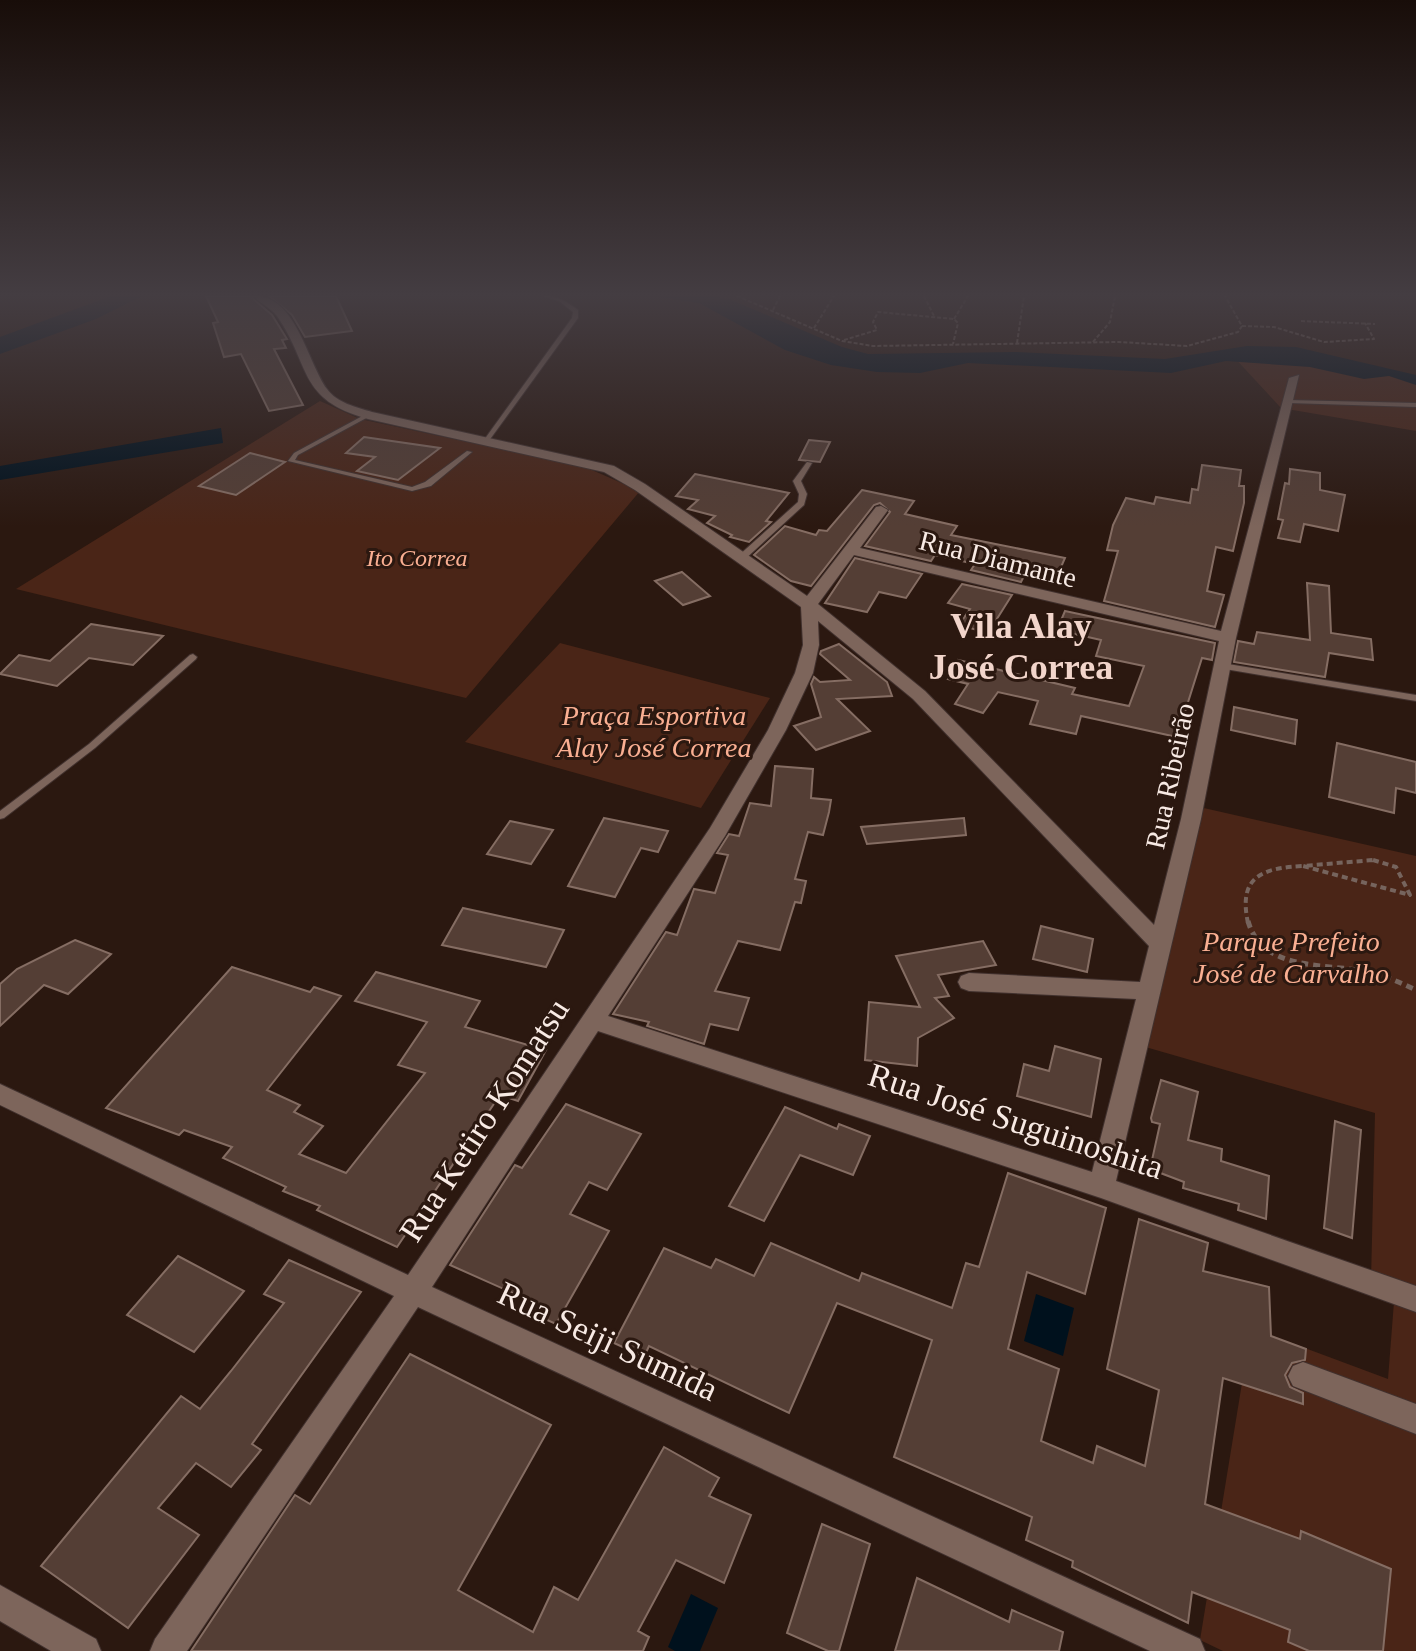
<svg xmlns="http://www.w3.org/2000/svg" width="1416" height="1651" viewBox="0 0 1416 1651" font-family="Georgia,serif">
<style>
.green{fill:#4a2517}
.water{fill:#00111d}
.building{fill:#543e35;stroke:#856d63;stroke-width:2}
.lines{fill:none;stroke-linecap:round;stroke-linejoin:round}
.lane-casing{stroke:#41312e;stroke-width:2}
.street-casing{stroke:#41312e;stroke-width:2}
.path-far2{stroke:#76645d;stroke-width:2;stroke-dasharray:4 2;stroke-linecap:butt}
.path-far1{stroke:#76645d;stroke-width:4;stroke-dasharray:6 4;stroke-linecap:butt}
.path{stroke:#76645d;stroke-width:5;stroke-dasharray:7 5;stroke-linecap:butt}
.lane{fill:#7d655b;fill-rule:evenodd}
.street{fill:#7d655b;fill-rule:evenodd}
.labels{text-anchor:middle;dominant-baseline:central;stroke-width:6;stroke-linejoin:round;paint-order:stroke}
.far-park-label{font-size:24px;font-style:italic;fill:#faaf92;stroke:#2b1810}
.street-label{font-size:28px;fill:#f8eae4;stroke:#2b1810}
.park-label{font-size:28px;font-style:italic;fill:#faaf92;stroke:#2b1810}
.near-street-label{font-size:34px;fill:#f8eae4;stroke:#2b1810}
.district-label{font-size:36px;font-weight:bold;fill:#f2d5cb;stroke:#2b1810}
</style>
<rect width="100%" height="100%" fill="#2b1810"/>
<!-- green -->
<g class="green">
<path d="M1232 355 1314 358 1416 382V431L1281 408Z"/>
<path d="M320 401 360 419 585 467 640 491 466 698 16 589Z"/>
<path d="M560 643 770 698 701 808 465 742Z"/>
<path d="M1195 806 1416 856V1651H1223L1200 1640 1251 1328 1388 1379 1395 1289 1371 1280 1375 1113 1142 1046Z"/>
</g>
<!-- water -->
<g class="water">
<path d="M111 296H142L96 319 0 354V337Z"/>
<path d="M652 296H712L729 299 842 347 868 354 1016 352 1165 359 1247 346 1296 347 1416 375V385L1389 376 1364 379 1310 367 1226 361 1171 373 968 363 920 373 877 372 831 365 785 350 699 303Z"/>
<path d="M221 428 223 443 0 480V466Z"/>
<path d="M1036 1294 1074 1308 1063 1356 1024 1341Z"/>
<path d="M691 1594 718 1608 700 1651H675L668 1647Z"/>
</g>
<!-- building -->
<g class="building">
<path d="M206 296H250L272 315 287 339 282 340 286 348 274 349 303 405 269 411 241 354 224 357 213 323 218 322Z"/>
<path d="M269 296H336L352 331 305 337 292 315Z"/>
<path d="M364 437 440 448 398 480 357 471 375 457 346 453Z"/>
<path d="M809 440 830 442 820 462 799 460Z"/>
<path d="M250 453 285 462 236 495 199 486Z"/>
<path d="M1202 465 1241 470 1239 486H1244V503L1233 551 1216 547 1207 591 1224 595 1215 627 1104 601 1118 551 1107 550 1113 525 1126 498 1154 504 1156 497 1190 503 1192 489 1198 490Z"/>
<path d="M1290 469 1320 473V490L1345 495 1338 531 1304 524 1300 542 1278 538 1283 520 1278 519 1285 483 1289 484Z"/>
<path d="M695 474 789 493 766 521 771 522 749 542 730 537 732 535 707 523 715 516 688 509 698 500 676 496Z"/>
<path d="M862 490 914 501 905 514 957 526 951 535 1065 558 1054 583 1024 576 1021 582 971 570 975 564 935 555 931 561 865 546 890 512 880 503 874 505 811 586 791 581 754 555 785 526 816 535 819 530 827 531Z"/>
<path d="M855 558 922 574 906 598 879 592 867 612 825 603Z"/>
<path d="M682 572 710 596 683 605 655 581Z"/>
<path d="M1307 583 1329 586 1331 633 1371 639 1373 660 1329 653 1325 677 1234 662 1238 641 1254 644 1257 632 1310 640Z"/>
<path d="M962 584 1012 595 988 633 959 625 970 609 948 603Z"/>
<path d="M1065 611 1215 643 1212 660 1202 658 1177 737 1081 716 1076 734 1030 724 1038 701 998 692 983 713 955 704 968 684 948 679 958 660 1075 688 1072 694 1129 706 1144 666 1096 656 1101 640 1057 630Z"/>
<path d="M91 624 163 636 133 665 89 658 57 686 0 674 19 655 50 661Z"/>
<path d="M839 644 887 682 892 696 837 699 870 731 816 750 794 726 821 717 811 684 814 677 820 682 850 680 820 654 821 651Z"/>
<path d="M1234 707 1297 720 1295 744 1231 730Z"/>
<path d="M1337 743 1416 762V793L1396 788 1394 813 1329 797Z"/>
<path d="M775 766 813 769 811 798 831 800 829 812 823 835 808 832 795 879 806 881 801 903 795 902 780 950 738 941 715 991 749 998 738 1030 710 1024 704 1044 647 1026 649 1022 613 1014 666 932 677 935 694 889 715 893 728 855 717 853 729 834 739 836 750 803 771 806Z"/>
<path d="M604 818 668 831 658 852 641 848 615 897 568 886Z"/>
<path d="M964 818 966 835 867 844 861 827Z"/>
<path d="M510 821 553 830 531 864 487 854Z"/>
<path d="M463 908 564 930 546 967 442 945Z"/>
<path d="M1041 926 1093 939 1087 972 1033 959Z"/>
<path d="M75 940 111 954 68 994 44 985 0 1026V984L17 969Z"/>
<path d="M983 941 996 965 938 975 949 996 935 998 954 1018 918 1038 917 1066 865 1060 869 1002 920 1007 896 956Z"/>
<path d="M232 967 310 992 314 987 341 996 267 1090 300 1105 294 1112 323 1126 299 1154 346 1173 425 1073 398 1065 427 1022 355 1001 376 972 480 1001 465 1027 546 1050 518 1101 500 1095 397 1247 317 1210 320 1206 283 1191 286 1187 223 1158 232 1147 184 1130 179 1135 106 1108Z"/>
<path d="M1055 1046 1101 1059 1091 1117 1017 1096 1024 1064 1049 1071Z"/>
<path d="M1161 1080 1198 1092 1188 1140 1222 1149 1221 1161 1269 1176 1266 1219 1238 1210 1239 1204 1183 1188 1184 1182 1150 1169 1160 1124 1152 1122 1151 1118Z"/>
<path d="M566 1104 641 1134 607 1190 589 1182 570 1214 609 1231 556 1324 527 1311 533 1302 450 1265 515 1165 522 1168Z"/>
<path d="M785 1107 837 1129 839 1124 870 1136 853 1175 800 1155 764 1221 729 1206Z"/>
<path d="M1335 1121 1361 1130 1352 1238 1324 1228Z"/>
<path d="M1008 1173 1106 1208 1085 1294 1027 1272 1008 1349 1059 1369 1041 1441 1093 1463 1097 1446 1145 1466 1159 1390 1107 1369 1139 1219 1208 1243 1203 1271 1269 1287 1271 1336 1306 1349 1305 1360 1292 1363 1285 1375 1290 1387 1303 1393V1404L1223 1378 1205 1504 1300 1539 1301 1531 1391 1569 1383 1651H1309L1288 1642 1290 1630 1192 1592 1188 1623 1072 1567 1073 1561 1026 1540 1032 1517 894 1457 932 1340 837 1303 789 1413 649 1346 644 1357 614 1343 664 1248 711 1268 716 1259 754 1276 771 1243 859 1281 862 1273 952 1308 966 1263 979 1267Z"/>
<path d="M178 1256 244 1291 194 1352 127 1315Z"/>
<path d="M289 1260 361 1292 252 1444 261 1450 231 1487 196 1463 158 1508 199 1535 128 1628 41 1566 181 1396 200 1409 231 1371 284 1303 264 1294Z"/>
<path d="M410 1354 551 1425 458 1590 533 1632 554 1587 578 1600 664 1447 719 1478 709 1496 751 1515 724 1583 676 1560 638 1631 649 1637 643 1651H191L295 1495 310 1504Z"/>
<path d="M822 1524 870 1544 839 1651H828L787 1633Z"/>
<path d="M917 1578 1009 1622 1012 1610 1063 1632 1059 1651H895Z"/>
</g>
<g class="lines">
<defs>
<g id="lane">
<path d="M543 296C557 295 567 302 578 310V318L488 442H484V440L572 318 573 312 559 301Z"/>
<path d="M1287 400 1416 403V407L1289 403 1286 401Z"/>
<path d="M368 413 370 414V416L298 455 295 460 412 487 425 482 467 451 472 452 431 486 412 491 288 461 294 453Z"/>
<path d="M807 462 812 463 801 481 807 494 804 505 743 561H737V557L798 502 799 494 793 481Z"/>
<path d="M193 654 197 657 196 659 95 748 4 818 0 819V811L89 744 190 655Z"/>
<path d="M1222 663 1416 695V701L1219 668 1218 666Z"/>
</g>
<g id="street">
<path d="M253 296C295 293 307 361 327 389 337 403 356 407 372 412L614 466 645 484 807 596 876 507 881 506 888 510 860 548 1221 631 1289 378 1299 375 1236 638 1201 819 1116 1181 1416 1286V1312L1101 1198 598 1031 432 1287 1200 1639 1205 1651H1150L418 1307 187 1651H150L155 1639 394 1296 0 1105V1084L408 1275 710 828 768 730 795 673 803 645 801 607 635 490 604 472 368 419C297 399 312 367 277 316 271 308 260 303 253 296ZM854 555 1219 641 1181 819 1154 925 925 691 818 604ZM818 621 913 699 1149 946 1140 982 969 973 961 976 958 982 961 988 969 991 1136 999 1092 1172 608 1016 725 836 786 730 813 673 819 645Z"/>
<path d="M1303 1362 1416 1404V1434L1293 1386 1288 1376 1293 1366Z"/>
<path d="M0 1585 96 1639 101 1651H51L0 1621Z"/>
</g>
</defs>
<!-- lane casing -->
<use href="#lane" class="lane-casing"/>
<!-- street casing -->
<use href="#street" class="street-casing"/>
<!-- path-far2 -->
<g class="path-far2">
<path d="M737 296 842 341 873 346 1119 342 1187 346 1238 332 1242 326 1225 296"/>
<path d="M924 296 934 316"/>
<path d="M773 310 780 296"/>
<path d="M954 319 968 296"/>
<path d="M1301 321 1375 324"/>
<path d="M1242 326 1274 327 1324 342 1374 339 1365 323"/>
<path d="M814 328 834 296"/>
<path d="M844 340 877 330 873 322 878 312 954 319 958 323 953 344"/>
<path d="M1093 342 1110 322 1115 296"/>
<path d="M1017 343 1024 296"/>
</g>
<!-- path-far1 -->
<g class="path-far1">
<path d="M1373 860 1396 867 1410 895 1303 866Z"/>
<path d="M1248 923C1238 877 1261 868 1303 866"/>
</g>
<!-- path -->
<path class="path" d="M1248 921C1262 971 1322 963 1362 971 1381 974 1399 982 1416 990"/>
<!-- lane -->
<use href="#lane" class="lane"/>
<!-- street -->
<use href="#street" class="street"/>
</g>
<!-- sky -->
<linearGradient id="sky" x2="0" y2="1"><stop stop-color="#180d09"/><stop offset="0.56" stop-color="#443d42"/><stop offset="1" stop-color="#443d42" stop-opacity="0"/></linearGradient>
<rect width="1416" height="527" fill="url(#sky)"/>
<g class="labels">
<!-- far-park labels -->
<g class="far-park-label">
<text x="417" y="558">Ito Correa</text>
</g>
<!-- street labels -->
<g class="street-label">
<text transform="translate(998 559) rotate(14)">Rua Diamante</text>
<text transform="translate(1170 776) rotate(-78)">Rua Ribeirão</text>
</g>
<!-- park labels -->
<g class="park-label">
<text x="654" y="715">Praça Esportiva<tspan x="654" dy="32">Alay José Correa</tspan></text>
<text x="1291" y="941">Parque Prefeito<tspan x="1291" dy="32">José de Carvalho</tspan></text>
</g>
<!-- near-street labels -->
<g class="near-street-label">
<text transform="translate(484 1120) rotate(-57)">Rua Ketiro Komatsu</text>
<text transform="translate(1016 1121) rotate(18)">Rua José Suguinoshita</text>
<text transform="translate(608 1341) rotate(25)">Rua Seiji Sumida</text>
</g>
<!-- district labels -->
<g class="district-label">
<text x="1021" y="626">Vila Alay<tspan x="1021" dy="41">José Correa</tspan></text>
</g>
</g>
</svg>
